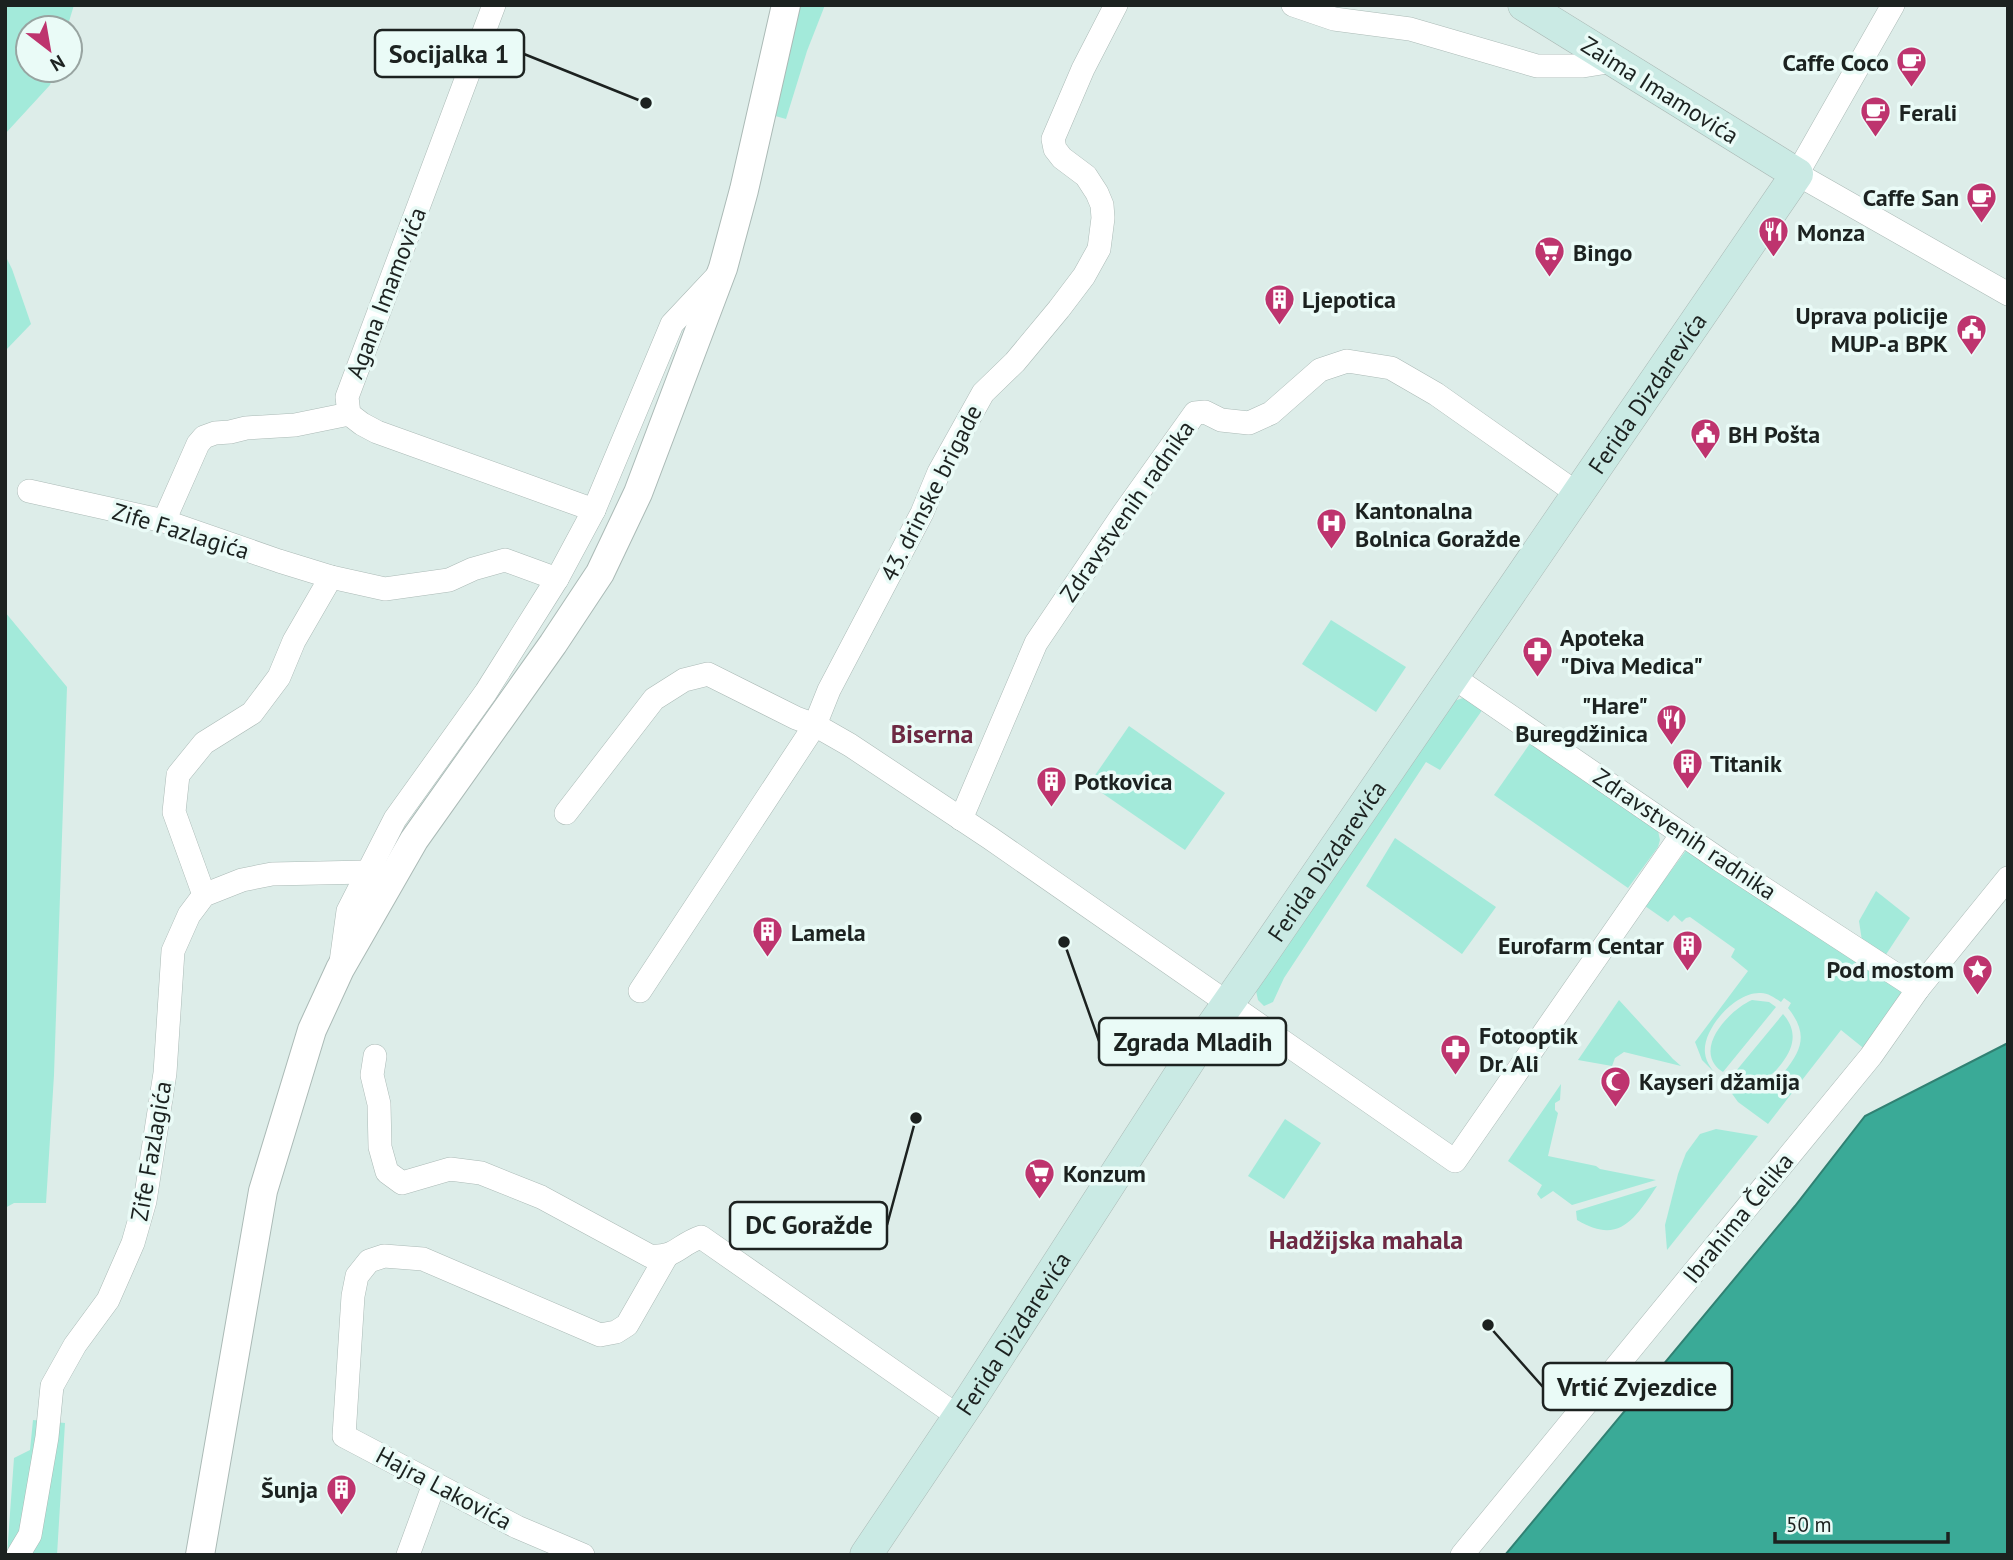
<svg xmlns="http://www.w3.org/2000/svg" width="2013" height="1560" viewBox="0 0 2013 1560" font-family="'PT Sans',sans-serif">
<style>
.green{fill:#a3eada}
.water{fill:#3aaa97;stroke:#318173;stroke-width:2}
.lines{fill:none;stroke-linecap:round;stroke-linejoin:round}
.minor-casing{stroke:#abbab6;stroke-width:24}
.tertiary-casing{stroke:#abbab6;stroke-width:30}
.secondary-casing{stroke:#abbab6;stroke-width:33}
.minor{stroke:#fff;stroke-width:23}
.tertiary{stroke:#fff;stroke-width:28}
.secondary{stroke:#caeae4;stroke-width:32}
.labels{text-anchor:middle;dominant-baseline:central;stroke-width:7;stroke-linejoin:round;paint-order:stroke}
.poi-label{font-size:24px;font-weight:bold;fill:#1c2220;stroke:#eafbf7;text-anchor:start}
.street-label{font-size:24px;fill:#1c2220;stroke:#eafbf7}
.neighbourhood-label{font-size:26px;font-weight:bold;fill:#6d2943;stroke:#eafbf7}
.leader{fill:none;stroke:#1c2220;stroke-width:2.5}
.callout-dot{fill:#1c2220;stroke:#eafbf7;stroke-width:2.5}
.callout{fill:#eafbf7;stroke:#1c2220;stroke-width:2.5}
.callout-label{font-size:26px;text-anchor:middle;font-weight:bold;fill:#1c2220}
</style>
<rect width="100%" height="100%" fill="#ddede9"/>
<!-- green -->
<g class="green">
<path d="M5 5H74L67 28H28V70H55L50 85 5 134Z"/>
<path d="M796 5H825L807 51 786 119 768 114Z"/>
<path d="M5 255 12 269 31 324 5 351Z"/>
<path d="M5 612 67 687 54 1075 46 1203H14L5 1208Z"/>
<path d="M1331 620 1406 667 1376 712 1302 664Z"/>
<path d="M1466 697 1483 709 1440 770 1426 762 1284 978 1273 1002 1264 1006 1258 1000 1256 991 1454 701Z"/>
<path d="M1129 726 1225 793 1185 850 1089 784Z"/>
<path d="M1531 742 1658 831 1660 840 1658 847 1628 888 1494 795Z"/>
<path d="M1395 838 1496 907 1462 954 1366 886Z"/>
<path d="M1690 845 1906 995 1867 1051 1841 1030 1768 1124 1738 1102 1725 1084C1737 1088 1751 1093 1763 1089 1772 1087 1779 1078 1784 1072 1804 1048 1807 1032 1788 1008L1791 1003 1784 998 1781 1002C1775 998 1768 993 1761 993 1736 991 1702 1029 1705 1053 1706 1063 1713 1071 1719 1077L1702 1060 1695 1042 1748 971 1731 957 1735 949 1690 917 1686 918 1682 922 1674 915 1668 922 1645 906Z"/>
<path d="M1876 891 1910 918 1885 956 1862 941 1859 921Z"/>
<path d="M1619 1000 1673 1059 1681 1066 1624 1052 1615 1058 1612 1066 1578 1060Z"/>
<path d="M1752 1000 1769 1002 1776 1007 1723 1072C1720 1070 1717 1068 1715 1065 1698 1042 1733 1008 1752 1000Z"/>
<path d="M1783 1014C1797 1030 1795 1046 1782 1063 1768 1082 1753 1089 1731 1077Z"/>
<path d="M1561 1084 1560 1100 1555 1103V1110L1558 1113 1548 1156 1596 1166 1600 1169 1656 1180 1572 1205 1553 1191 1541 1199 1537 1194 1542 1185 1508 1161Z"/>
<path d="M1285 1119 1321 1143 1284 1199 1248 1176Z"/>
<path d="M1716 1129 1758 1136 1667 1250 1665 1225 1678 1174 1686 1153 1700 1134Z"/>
<path d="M1657 1186C1634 1220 1619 1245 1577 1220L1576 1211Z"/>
<path d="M33 1420 65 1423 57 1555H7L14 1458 30 1450Z"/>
</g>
<!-- water -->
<path class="water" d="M2008 1043V1555H1505L1795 1206 1865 1116Z"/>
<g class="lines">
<defs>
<g id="minor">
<path d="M494 5 347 397 349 414 362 424 377 432 594 510"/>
<path d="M1293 5 1334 19 1410 29 1537 66H1583L1614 61"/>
<path d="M1893 5 1797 174 2008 294"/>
<path d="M29 491 164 521 279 561 331 577 385 589 449 580 473 569 505 560 557 579"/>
<path d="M164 521 198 444 204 437 215 433 230 432 246 428 295 425 349 414"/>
<path d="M1453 677 1720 860 1918 989"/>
<path d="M566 813 654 699 684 680 708 674 796 718 815 725 850 745 990 838 1455 1161 1682 834"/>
<path d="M961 819 1036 643 1123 514 1195 413 1205 412 1221 420 1249 423 1271 413 1320 370 1347 361 1391 368 1436 394 1578 494"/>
<path d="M204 895 174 812 178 775 204 743 252 713 279 677 294 641 331 577"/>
<path d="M341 962 348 911 395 819 486 692 557 579 594 510 672 324 718 275"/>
<path d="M640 991 815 725 829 690 922 513 939 472 983 393 1015 362 1059 309 1084 276 1099 249 1103 218 1102 205 1097 193 1086 176 1062 158 1055 149 1053 139 1083 69 1116 5"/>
<path d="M375 1056 372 1075 379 1104 380 1147 387 1172 402 1183 450 1169 481 1173 541 1197 650 1256C676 1258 678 1245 701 1237L959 1417"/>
<path d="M18 1555 30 1535 47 1437 52 1386 75 1345 108 1300 133 1243 145 1201 165 1073 173 951 189 915 204 895 242 880 272 874 367 872"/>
<path d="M408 1555 434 1484"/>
<path d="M583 1555 517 1527 344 1436 353 1296 357 1276 369 1261 384 1256 423 1259 600 1335 616 1332 627 1325 666 1257"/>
<path d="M1462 1555 1871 1056 1918 989 2008 878"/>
</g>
<path id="tertiary" d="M200 1555 263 1191 312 1030 340 969 414 840 553 644 600 573 638 493 723 268 744 190 786 5"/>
<g id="secondary">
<path id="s1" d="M866 1555 972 1397 1201 1042 1255 965 1797 174 1524 5"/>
</g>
</defs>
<!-- minor casing -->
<use href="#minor" class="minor-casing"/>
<!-- tertiary casing -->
<use href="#tertiary" class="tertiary-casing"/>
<!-- secondary casing -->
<use href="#secondary" class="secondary-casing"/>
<!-- minor -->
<use href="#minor" class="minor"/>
<!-- tertiary -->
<use href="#tertiary" class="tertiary"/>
<!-- secondary -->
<use href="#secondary" class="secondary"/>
</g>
<!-- icons -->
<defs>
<symbol id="cafe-pin" viewBox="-11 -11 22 30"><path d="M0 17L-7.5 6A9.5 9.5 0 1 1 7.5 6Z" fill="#be346e" stroke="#eafbf7"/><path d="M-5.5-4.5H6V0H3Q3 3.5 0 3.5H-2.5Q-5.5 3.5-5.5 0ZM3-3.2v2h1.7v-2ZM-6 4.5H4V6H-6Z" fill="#fff"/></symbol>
<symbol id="restaurant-pin" viewBox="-11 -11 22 30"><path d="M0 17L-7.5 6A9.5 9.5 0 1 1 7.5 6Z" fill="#be346e" stroke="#eafbf7"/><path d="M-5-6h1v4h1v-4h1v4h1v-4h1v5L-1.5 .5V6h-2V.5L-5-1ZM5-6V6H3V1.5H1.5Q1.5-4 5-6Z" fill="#fff"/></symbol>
<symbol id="supermarket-pin" viewBox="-11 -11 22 30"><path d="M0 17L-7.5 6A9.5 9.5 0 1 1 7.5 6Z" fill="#be346e" stroke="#eafbf7"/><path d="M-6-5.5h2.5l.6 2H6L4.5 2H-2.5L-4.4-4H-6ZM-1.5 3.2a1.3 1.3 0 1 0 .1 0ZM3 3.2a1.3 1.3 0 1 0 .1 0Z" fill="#fff"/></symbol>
<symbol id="building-pin" viewBox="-11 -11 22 30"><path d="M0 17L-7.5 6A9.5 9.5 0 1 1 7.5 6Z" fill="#be346e" stroke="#eafbf7"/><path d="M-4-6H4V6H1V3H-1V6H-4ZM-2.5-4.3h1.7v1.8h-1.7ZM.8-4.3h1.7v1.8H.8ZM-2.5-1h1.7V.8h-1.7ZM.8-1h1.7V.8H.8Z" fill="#fff"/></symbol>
<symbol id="civic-pin" viewBox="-11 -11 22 30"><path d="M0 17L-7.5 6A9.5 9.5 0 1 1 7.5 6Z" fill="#be346e" stroke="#eafbf7"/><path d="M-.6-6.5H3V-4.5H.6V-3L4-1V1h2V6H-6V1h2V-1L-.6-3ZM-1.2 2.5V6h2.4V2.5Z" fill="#fff"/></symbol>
<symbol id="hospital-pin" viewBox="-11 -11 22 30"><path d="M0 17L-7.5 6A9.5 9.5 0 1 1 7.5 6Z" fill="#be346e" stroke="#eafbf7"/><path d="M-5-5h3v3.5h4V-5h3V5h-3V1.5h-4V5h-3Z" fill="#fff"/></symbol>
<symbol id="pharmacy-pin" viewBox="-11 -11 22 30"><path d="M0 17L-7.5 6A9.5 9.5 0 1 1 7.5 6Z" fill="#be346e" stroke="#eafbf7"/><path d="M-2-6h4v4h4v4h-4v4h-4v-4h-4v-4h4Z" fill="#fff"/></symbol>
<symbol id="sight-pin" viewBox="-11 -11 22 30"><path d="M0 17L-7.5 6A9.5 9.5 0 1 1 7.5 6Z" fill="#be346e" stroke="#eafbf7"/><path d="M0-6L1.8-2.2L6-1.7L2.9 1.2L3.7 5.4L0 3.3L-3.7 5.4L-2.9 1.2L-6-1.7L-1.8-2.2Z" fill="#fff"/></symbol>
<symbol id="mosque-pin" viewBox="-11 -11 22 30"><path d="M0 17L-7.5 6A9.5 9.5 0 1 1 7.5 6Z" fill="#be346e" stroke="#eafbf7"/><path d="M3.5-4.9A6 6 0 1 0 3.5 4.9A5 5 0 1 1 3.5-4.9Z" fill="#fff"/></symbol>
</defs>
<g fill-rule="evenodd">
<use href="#cafe-pin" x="1894" y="44" width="35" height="47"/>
<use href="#cafe-pin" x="1858" y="94" width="35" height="47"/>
<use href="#cafe-pin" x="1964" y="180" width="35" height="47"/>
<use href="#restaurant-pin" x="1756" y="214" width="35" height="47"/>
<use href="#supermarket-pin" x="1532" y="234" width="35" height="47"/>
<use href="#building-pin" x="1262" y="282" width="35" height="47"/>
<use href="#civic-pin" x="1954" y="312" width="35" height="47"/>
<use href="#civic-pin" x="1688" y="416" width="35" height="47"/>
<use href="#hospital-pin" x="1314" y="506" width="35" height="47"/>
<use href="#pharmacy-pin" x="1520" y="634" width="35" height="47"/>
<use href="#restaurant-pin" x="1654" y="702" width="35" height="47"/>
<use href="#building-pin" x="1670" y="746" width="35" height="47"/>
<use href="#building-pin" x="1034" y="764" width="35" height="47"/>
<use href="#building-pin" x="750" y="914" width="35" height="47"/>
<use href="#building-pin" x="1670" y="928" width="35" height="47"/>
<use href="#sight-pin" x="1960" y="952" width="35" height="47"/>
<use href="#pharmacy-pin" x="1438" y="1032" width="35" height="47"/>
<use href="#mosque-pin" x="1598" y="1064" width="35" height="47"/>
<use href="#supermarket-pin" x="1022" y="1156" width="35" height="47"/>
<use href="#building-pin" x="324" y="1472" width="35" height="47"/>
</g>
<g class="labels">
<!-- poi labels -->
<g class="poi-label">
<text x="1889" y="62" text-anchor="end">Caffe Coco</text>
<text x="1899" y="112">Ferali</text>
<text x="1959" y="197" text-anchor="end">Caffe San</text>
<text x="1797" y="232">Monza</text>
<text x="1573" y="252">Bingo</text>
<text x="1302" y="299">Ljepotica</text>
<text x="1948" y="315" text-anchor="end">Uprava policije<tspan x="1948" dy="28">MUP-a BPK</tspan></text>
<text x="1728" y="434">BH Pošta</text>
<text x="1355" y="510">Kantonalna<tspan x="1355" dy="28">Bolnica Goražde</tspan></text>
<text x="1560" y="637">Apoteka<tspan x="1560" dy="28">"Diva Medica"</tspan></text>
<text x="1648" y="705" text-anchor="end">"Hare"<tspan x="1648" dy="28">Buregdžinica</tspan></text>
<text x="1710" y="763">Titanik</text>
<text x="1074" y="781">Potkovica</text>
<text x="791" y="932">Lamela</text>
<text x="1664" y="945" text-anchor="end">Eurofarm Centar</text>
<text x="1954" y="969" text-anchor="end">Pod mostom</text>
<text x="1479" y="1035">Fotooptik<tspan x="1479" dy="28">Dr. Ali</tspan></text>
<text x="1639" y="1081">Kayseri džamija</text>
<text x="1063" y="1173">Konzum</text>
<text x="318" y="1489" text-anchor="end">Šunja</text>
</g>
<!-- street labels -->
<g class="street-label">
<text transform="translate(1660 90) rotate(32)">Zaima Imamovića</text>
<text transform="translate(386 293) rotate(-69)">Agana Imamovića</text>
<text stroke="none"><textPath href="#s1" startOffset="1400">Ferida Dizdarevića</textPath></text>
<text transform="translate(931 493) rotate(-63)">43. drinske brigade</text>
<text transform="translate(1127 511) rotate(-55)">Zdravstvenih radnika</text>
<text transform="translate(181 531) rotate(17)">Zife Fazlagića</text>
<text transform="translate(1685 834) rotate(34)">Zdravstvenih radnika</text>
<text stroke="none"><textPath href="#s1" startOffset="833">Ferida Dizdarevića</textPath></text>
<text transform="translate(151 1151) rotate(-80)">Zife Fazlagića</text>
<text transform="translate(1738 1218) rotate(-51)">Ibrahima Čelika</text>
<text stroke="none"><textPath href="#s1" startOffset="266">Ferida Dizdarevića</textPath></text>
<text transform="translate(444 1488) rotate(28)">Hajra Lakovića</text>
</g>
<!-- neighbourhood labels -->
<g class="neighbourhood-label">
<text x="932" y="733">Biserna</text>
<text x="1366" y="1239">Hadžijska mahala</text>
</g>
</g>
<!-- callouts -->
<path class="leader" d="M646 103L524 54M1064 942L1099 1041M916 1118L887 1225M1488 1325L1543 1387"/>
<g class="callout-dot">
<circle cx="646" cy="103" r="7"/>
<circle cx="1064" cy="942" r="7"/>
<circle cx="916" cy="1118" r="7"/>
<circle cx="1488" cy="1325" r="7"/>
</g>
<g class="callout">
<rect x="375" y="30" width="149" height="47" rx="7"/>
<rect x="1099" y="1018" width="187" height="47" rx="7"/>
<rect x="730" y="1202" width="157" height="47" rx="7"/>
<rect x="1543" y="1363" width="189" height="47" rx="7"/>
</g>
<g class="callout-label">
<text x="449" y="63">Socijalka 1</text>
<text x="1193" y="1051">Zgrada Mladih</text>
<text x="809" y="1234">DC Goražde</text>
<text x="1637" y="1396">Vrtić Zvjezdice</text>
</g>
<!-- border -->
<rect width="2013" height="1560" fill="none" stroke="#1c2220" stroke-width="14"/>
<!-- north arrow -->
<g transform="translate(49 49) rotate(149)"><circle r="33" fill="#eafbf7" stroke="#98a4a1" stroke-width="2"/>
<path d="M0-5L12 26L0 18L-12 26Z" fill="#be346e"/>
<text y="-10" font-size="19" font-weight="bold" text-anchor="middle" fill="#1c2220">N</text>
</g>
<!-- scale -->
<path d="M1775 1532v10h173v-10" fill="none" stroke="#1c2220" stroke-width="3.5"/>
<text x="1786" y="1532" font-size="21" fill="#1c2220" stroke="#eafbf7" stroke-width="5" paint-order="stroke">50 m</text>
</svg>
